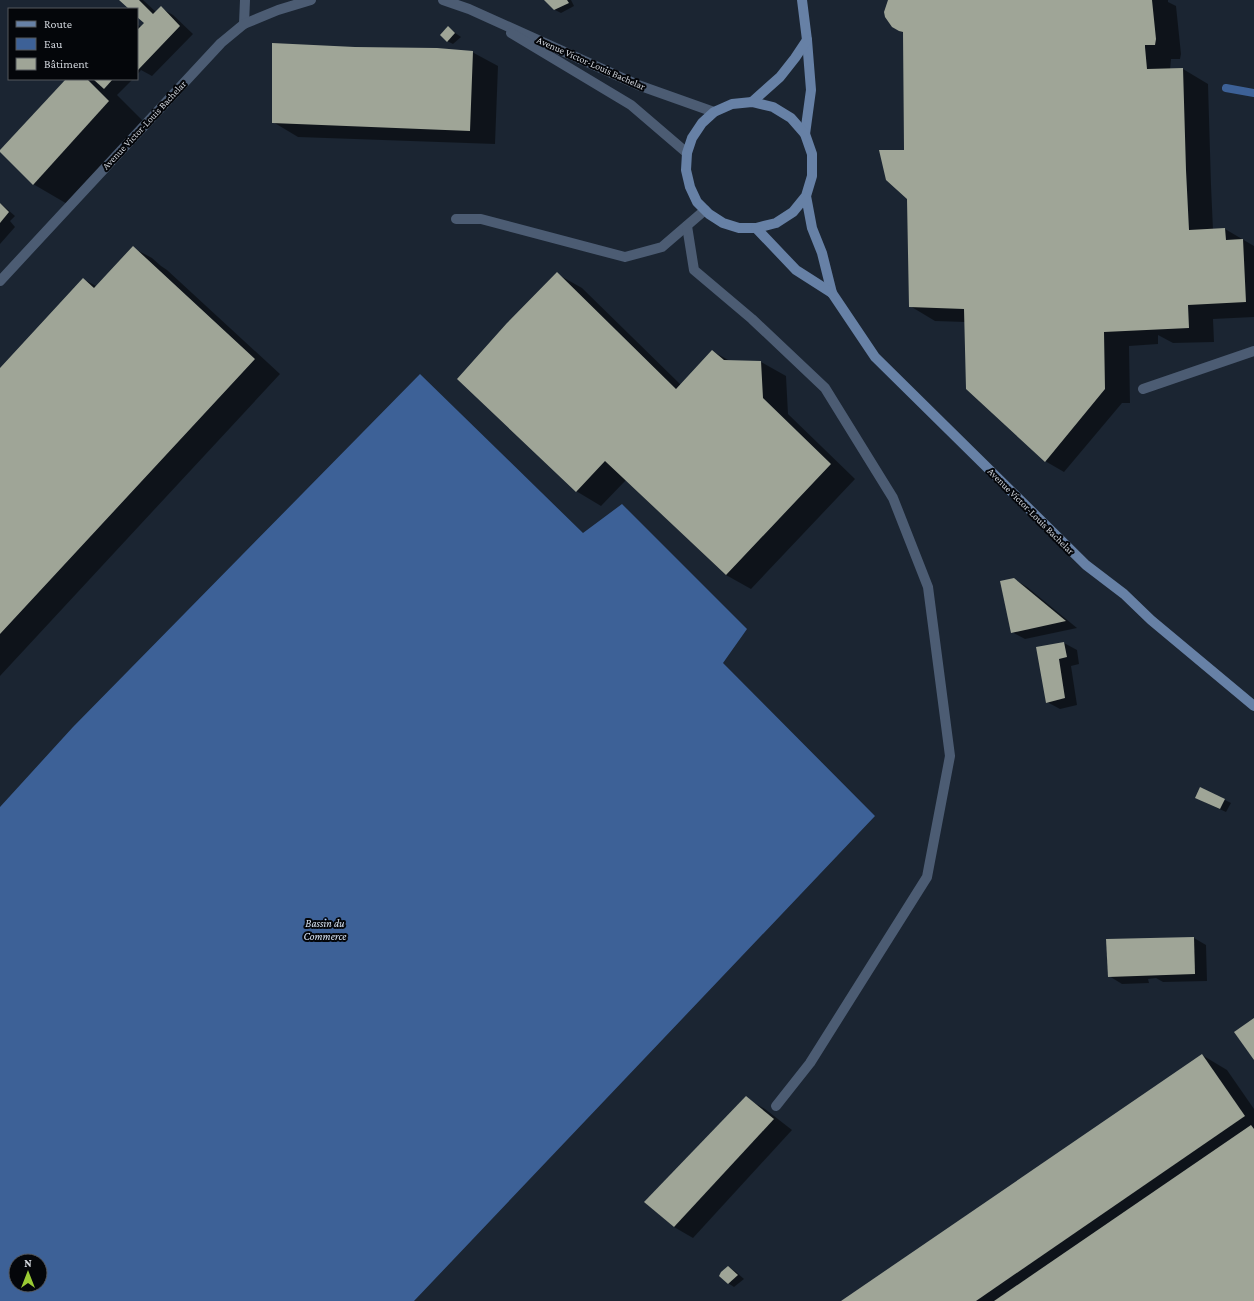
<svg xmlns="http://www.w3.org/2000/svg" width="1254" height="1301" viewBox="0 0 1254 1301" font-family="'Crimson Pro',serif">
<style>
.built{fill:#1b2532;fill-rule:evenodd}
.water{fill:#3d6197;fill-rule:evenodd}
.shadow{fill:#0007}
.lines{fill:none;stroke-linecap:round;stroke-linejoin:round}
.stream{stroke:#3d6197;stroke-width:8}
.building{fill:#9fa597}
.service{stroke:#4c5c73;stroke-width:10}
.tertiary{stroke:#4c5c73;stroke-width:10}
.secondary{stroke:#6781a6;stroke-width:10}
.labels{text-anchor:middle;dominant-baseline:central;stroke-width:4;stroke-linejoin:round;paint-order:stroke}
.street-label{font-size:10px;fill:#cfd3da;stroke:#04060a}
.water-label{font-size:11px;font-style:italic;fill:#d8e3f3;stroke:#04060a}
</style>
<rect width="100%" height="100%" fill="#151c25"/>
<!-- built -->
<path class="built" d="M0 0H1254V1301H0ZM9 9H137V79H9ZM16 1261H40V1285H16Z"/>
<!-- water -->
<path class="water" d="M420 374 583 533 622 504 747 629 723 663 875 816 414 1301H0V807L73 727ZM16 1261H40V1285H16Z"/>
<!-- shadow -->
<g class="shadow">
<path d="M121 0H143L156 12 161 8 173 15 193 34 152 76 141 70 137 75V24L141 27 145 23 137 16V9H130Z"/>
<path d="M546 0H571L574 6 561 13 555 10Z"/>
<path d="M890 0H1168V2L1176 6 1181 54 1180 59H1171L1170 70 1183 69 1208 84 1211 185 1213 230 1225 229 1254 246V317L1213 319 1214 342 1173 343 1158 335V344L1129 346 1130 403H1122L1064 472 1045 461 965 322 935 321 910 306 908 199 905 151 904 33 900 31Z"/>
<path d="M448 28 461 37 453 44 447 41Z"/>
<path d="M472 52 498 66 495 144 298 137 273 122Z"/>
<path d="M67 79H92L96 81 95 79H133L117 95 144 122 69 205 33 184Z"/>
<path d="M0 203 15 216 10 221 15 227 0 244Z"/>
<path d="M133 248 152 258 161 266 167 270 280 374 0 676V369L83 279 96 286Z"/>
<path d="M557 274 582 288 681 385 712 351 730 361 761 362 786 376 788 414 855 479 751 589 726 575 626 480 601 506 576 491Z"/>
<path d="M1014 579 1027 587 1077 628 1025 639 1012 632Z"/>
<path d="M1064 643 1077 650 1079 664 1071 666 1077 705 1060 709 1047 702 1038 648Z"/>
<path d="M1225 800 1231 803 1226 812 1202 801Z"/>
<path d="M1194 938 1206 945 1207 981 1163 982 1156 978 1148 979 1149 983 1122 984 1109 976Z"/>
<path d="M1202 1055 1227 1070 1254 1109V1301H843Z"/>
<path d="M746 1098 765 1109 792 1130 693 1238 674 1227 645 1202Z"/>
<path d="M728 1267 735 1271 744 1279 734 1287 728 1283Z"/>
</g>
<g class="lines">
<!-- stream -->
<path class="stream" d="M1226 88 1254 93"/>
</g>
<!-- building -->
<g class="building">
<path d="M119 0H139L153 14 161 6 180 26 138 70 137 68V28L138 29 144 23 137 17V9H129Z"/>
<path d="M544 0H567L569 3 554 10Z"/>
<path d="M888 0H1152L1156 39 1155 45H1145V47L1147 69 1183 68 1186 170 1189 230 1225 228 1226 240 1243 239 1246 302 1188 305 1189 328 1104 332 1105 389 1045 462 966 389 964 309 909 307 907 199 886 180 879 150H904L903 32 899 31 892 27 885 17 884 12Z"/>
<path d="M448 26 455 33 447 42 440 35Z"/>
<path d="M272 43 355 47 437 48 473 51 470 131 272 123Z"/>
<path d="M66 79H87L109 101 33 185 0 152V150Z"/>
<path d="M93 79H113L104 89Z"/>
<path d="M0 203 9 212 0 223Z"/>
<path d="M133 246 255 359 0 634V368L83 278 94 288Z"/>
<path d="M557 272 676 389 712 350 724 360 761 361 763 398 831 464 726 575 605 461 576 492 457 379 507 323Z"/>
<path d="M1014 578 1066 621 1011 633 1000 581Z"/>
<path d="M1064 642 1067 657 1059 659 1065 698 1046 703 1036 647Z"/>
<path d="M1200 787 1225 799 1220 809 1195 798Z"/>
<path d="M1194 937 1195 974 1108 977 1106 939Z"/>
<path d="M1254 1018V1060L1234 1032Z"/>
<path d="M1202 1054 1245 1116 976 1301H841Z"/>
<path d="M746 1096 774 1119 674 1227 644 1202Z"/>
<path d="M1251 1125 1254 1129V1301H994Z"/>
<path d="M728 1266 738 1275 728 1284 719 1276 721 1272Z"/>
</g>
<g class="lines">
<!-- service -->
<g class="service">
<path d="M244 24 245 0"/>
<path d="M456 219H481L625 257 662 247 705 210"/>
<path d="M687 226 694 270 752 319 825 388 893 498 928 587 950 756 927 877 810 1063 776 1106"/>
<path d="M1143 389 1254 351"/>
</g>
<!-- tertiary -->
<g class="tertiary">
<path d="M443 0 469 9 638 85 714 112"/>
<path d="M511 33 631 105 687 153"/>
<path d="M0 281 221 43 244 24 278 10 311 0"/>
</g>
<!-- secondary -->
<g class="secondary">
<path d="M802 0 807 40 811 90 805 134"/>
<path d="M752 102 780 77 795 58 807 40"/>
<path d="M806 196 793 212 776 223 756 228H739L723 223 709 214 697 202 690 187 686 170 687 153 692 138 702 123 714 112 732 104 752 102 773 107 791 118 805 134 812 154V176L806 196 812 228 822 253 832 293 875 357 1086 565 1124 594 1151 620 1254 706"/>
<path d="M756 228 796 270 832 293"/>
</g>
</g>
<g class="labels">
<!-- street labels -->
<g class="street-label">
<text transform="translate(591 63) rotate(24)">Avenue Victor-Louis Bachelar</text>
<text transform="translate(144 125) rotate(-47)">Avenue Victor-Louis Bachelar</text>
<text transform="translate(1031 511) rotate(45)">Avenue Victor-Louis Bachelar</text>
</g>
<!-- water labels -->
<g class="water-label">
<text x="325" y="923">Bassin du<tspan x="325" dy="13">Commerce</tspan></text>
</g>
</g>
<!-- legend -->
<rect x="8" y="8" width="130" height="72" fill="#04060a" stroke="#55585d"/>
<rect x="16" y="21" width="20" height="6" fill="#6781a6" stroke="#55585d"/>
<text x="44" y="28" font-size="12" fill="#cfd3da">Route</text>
<rect x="16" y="38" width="20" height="12" fill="#3d6197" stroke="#55585d"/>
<text x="44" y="48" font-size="12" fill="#cfd3da">Eau</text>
<rect x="16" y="58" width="20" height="12" fill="#9fa597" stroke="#55585d"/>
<text x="44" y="68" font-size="12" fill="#cfd3da">Bâtiment</text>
<!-- north arrow -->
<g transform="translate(28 1273)"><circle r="19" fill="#04060a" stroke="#55585d"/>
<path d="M0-3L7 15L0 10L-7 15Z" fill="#9acb34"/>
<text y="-6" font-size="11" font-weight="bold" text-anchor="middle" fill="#cfd3da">N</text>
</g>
</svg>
